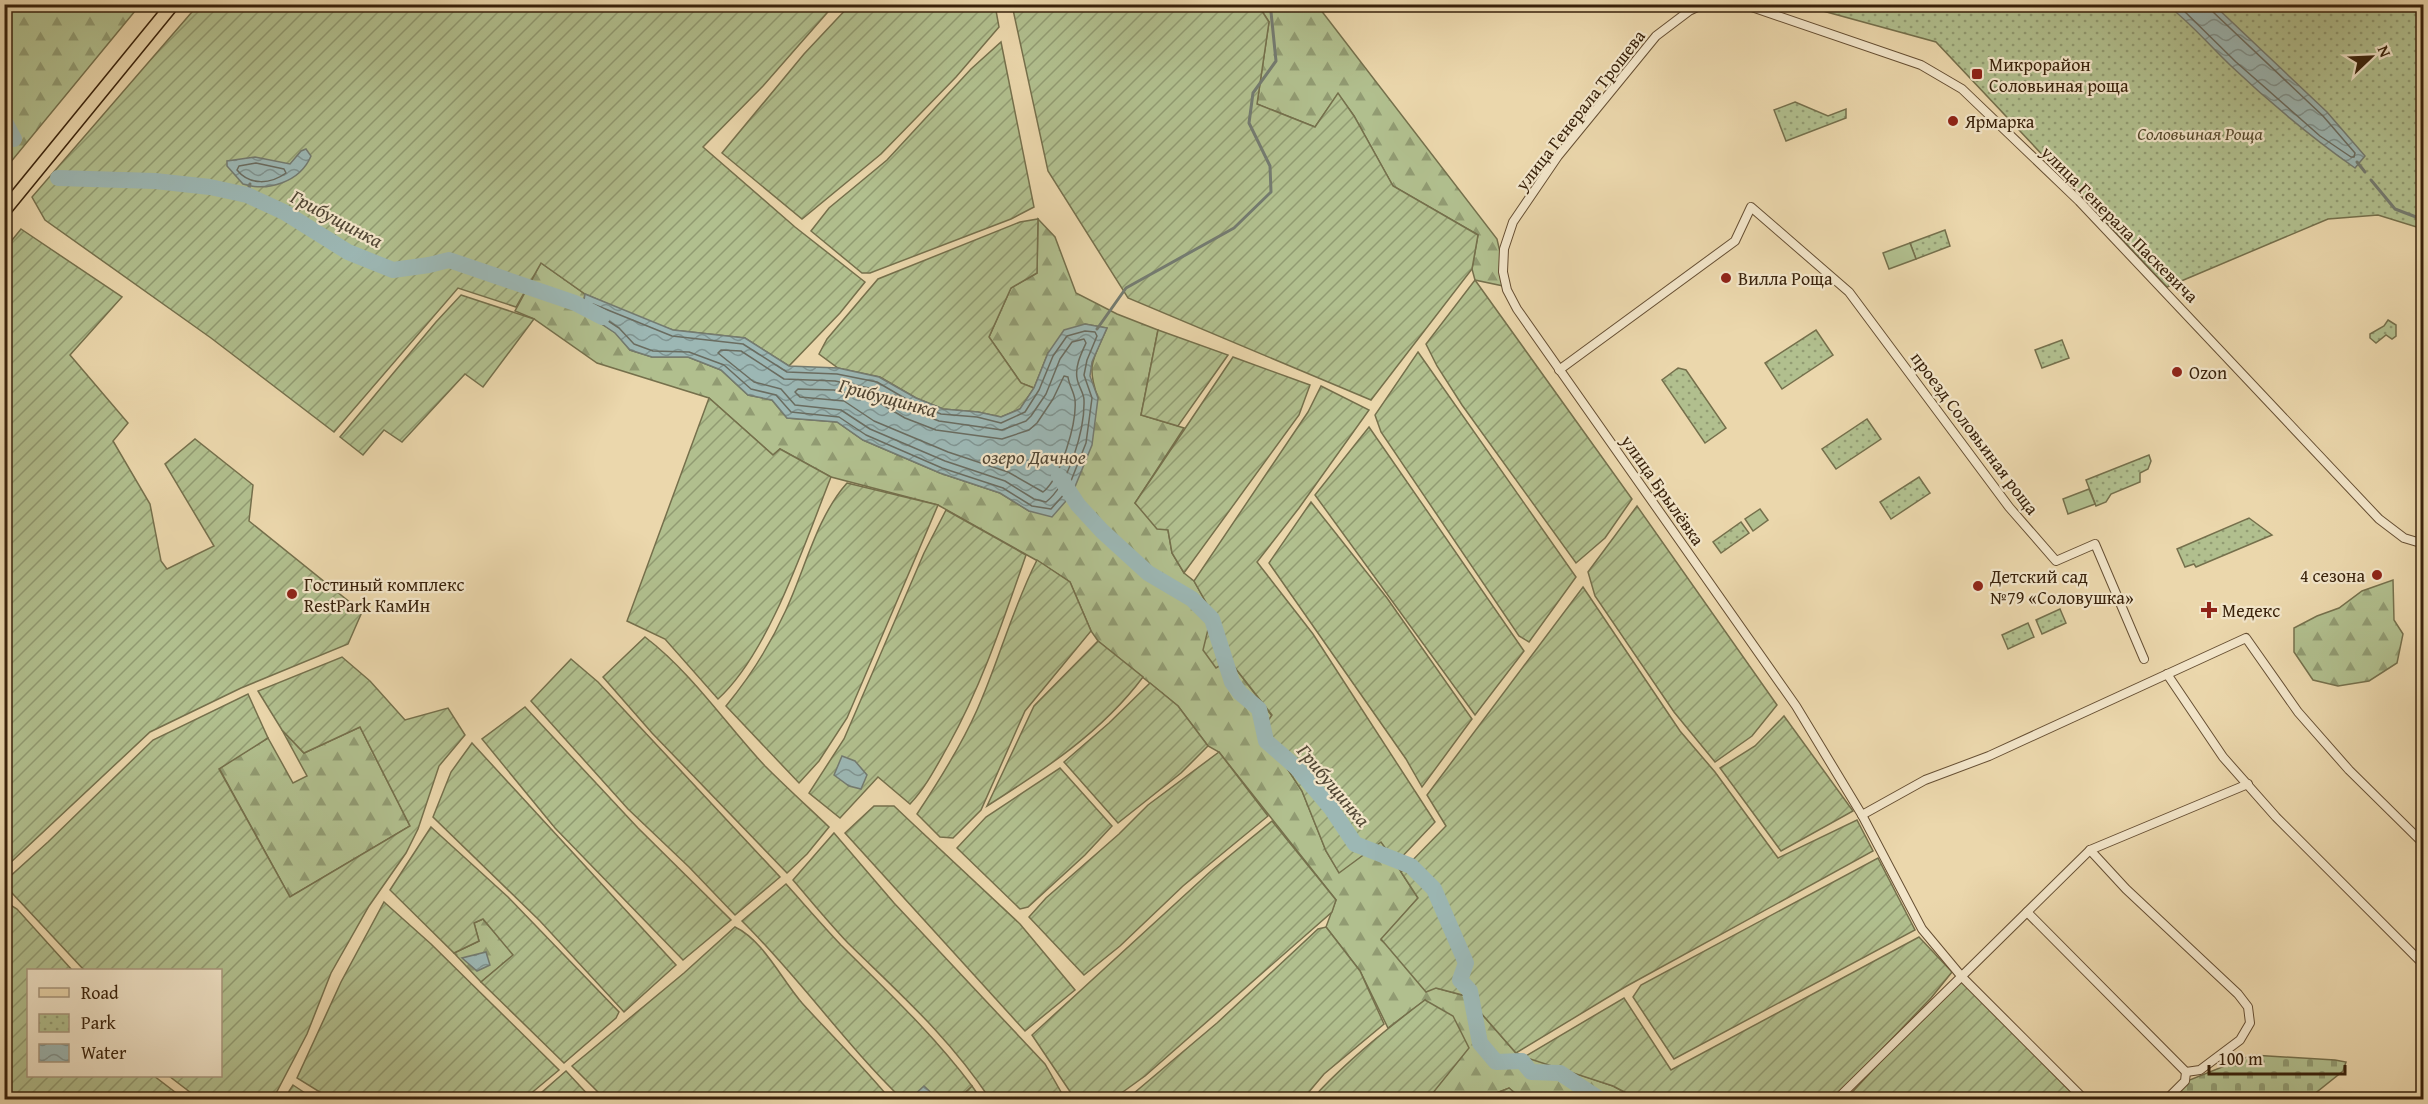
<svg xmlns="http://www.w3.org/2000/svg" width="2428" height="1104" viewBox="0 0 2428 1104" font-family="'Gentium Book Plus',serif">
<style>
.forest{fill:url(#forest-firs);stroke:#75704c;stroke-width:1.5}
.cemetery{fill:url(#cemetery-stones);stroke:#75704c;stroke-width:1.5}
.park{fill:url(#park-dots);stroke:#75704c;stroke-width:1.5}
.garden{fill:url(#garden-furrows);stroke:#75704c;stroke-width:1.5}
.pitch{fill:#b1bf8e;stroke:#75704c;stroke-width:1.5}
.water{fill:url(#water-waves);stroke:#747b70;stroke-width:1.5}
.lines{fill:none;stroke-linecap:round;stroke-linejoin:round}
.shore{stroke:#6a6c60;stroke-width:1.5}
.stream{stroke:#747b70;stroke-width:3}
.river{stroke:#9cb7b4;stroke-width:16}
.street-casing{stroke:#664f33;stroke-width:10}
.primary-casing{stroke:#39220b;stroke-width:15}
.street{stroke:#f2e5c9;stroke-width:8}
.primary{stroke:#ebd7ac;stroke-width:12}
.poi-dot{fill:#8f2418;stroke:#f2e5c9;stroke-width:2}
.labels{text-anchor:middle;dominant-baseline:central;stroke-width:4.5;stroke-linejoin:round;paint-order:stroke}
.poi-label{font-size:18px;fill:#39220b;stroke:#f2e5c9;text-anchor:start}
.street-label{font-size:18px;fill:#39220b;stroke:#f2e5c9}
.park-label{font-size:18px;font-style:italic;fill:#57492c;stroke:#f2e5c9}
.water-label{font-size:20px;font-style:italic;fill:#524735;stroke:#f2e5c9}
</style>
<defs>
<pattern id="forest-firs" width="22" height="20" patternUnits="userSpaceOnUse" patternTransform="scale(1.5)"><rect width="22" height="20" fill="#b1bf8e"/><path d="M5 1l3.5 6h-7zM16 11l3.5 6h-7z" fill="#919b72"/></pattern>
<pattern id="cemetery-stones" width="16" height="16" patternUnits="userSpaceOnUse" patternTransform="scale(1.5)"><rect width="16" height="16" fill="#b1bf8e"/><path d="M2 7V4a2 2 0 0 1 4 0v3zM10 15v-3a2 2 0 0 1 4 0v3z" fill="#919b72"/></pattern>
<pattern id="park-dots" width="8" height="8" patternUnits="userSpaceOnUse" patternTransform="scale(1.5)"><rect width="8" height="8" fill="#b1bf8e"/><path d="M2 2h.1M6 6h.1" fill="none" stroke="#919b72" stroke-width="1.8" stroke-linecap="round"/></pattern>
<pattern id="garden-furrows" width="10" height="10" patternUnits="userSpaceOnUse" patternTransform="scale(1.5)"><rect width="10" height="10" fill="#b1bf8e"/><path d="M-1 1l2-2M0 10L10 0M9 11l2-2" fill="none" stroke="#919b72"/></pattern>
<pattern id="water-waves" width="16" height="10" patternUnits="userSpaceOnUse" patternTransform="scale(1.5)"><rect width="16" height="10" fill="#9cb7b4"/><path d="M0 5q4-4 8 0t8 0" fill="none" stroke="#809491"/></pattern>
</defs>
<rect width="100%" height="100%" fill="#ebd7ac"/>
<filter id="stains"><feTurbulence type="fractalNoise" baseFrequency=".00333" numOctaves="4"/><feColorMatrix values="0 0 0 0 .2 0 0 0 0 .09 0 0 0 0 .02 0 0 0 .5 -.17"/></filter>
<radialGradient id="worn" r=".72"><stop offset=".6" stop-color="#630" stop-opacity="0"/><stop offset="1" stop-color="#630" stop-opacity=".3"/></radialGradient>
<!-- forest -->
<g class="forest">
<path d="M5 4 140 5 5 169 4 5Z"/>
<path d="M1258 5H1317L1497 239 1508 287 1475 280 1472 269 1478 235 1393 186 1354 116 1338 94 1315 127 1257 104 1269 22Z"/>
<path d="M1038 219 1055 237 1076 293 1117 314 1158 330 1141 415 1184 428 1135 503 1168 530 1172 553 1184 573 1194 581 1212 613 1229 660 1272 716 1262 730 1302 791 1326 851 1339 872 1381 841 1418 898 1381 940 1436 988 1466 996 1516 1053 1613 1086 1638 1099H1522L1509 1088 1481 1099H1428L1430 1096 1425 1000 1388 1028 1360 971 1326 927 1336 900 1219 752 1208 746 1178 706 1098 641 1091 631 1070 582 1036 560 938 505 831 477 780 449 773 455 709 398 597 363 534 319 515 311 541 263 585 294 582 311 616 333 630 350 652 357H688L721 370 748 395 772 400 787 418 837 422 863 440 940 473 1000 493 1029 511 1098 398C1086 364 1093 360 1107 328L1085 324 1048 353 1034 388 1021 383 989 337 1011 288 1037 273Z"/>
<path d="M2393 580 2394 620 2403 634 2397 663 2369 681 2338 686 2313 680 2294 652V628L2317 616 2339 608 2362 591Z"/>
<path d="M360 727 410 826 290 897 219 768 268 738 293 783 307 776 282 730 304 753Z"/>
<path d="M483 919 514 955 481 982 454 953 479 941 474 923Z"/>
<path d="M972 1086 981 1099 958 1100Z"/>
</g>
<!-- cemetery -->
<path class="cemetery" d="M2252 1055 2335 1060 2346 1062 2343 1071 2308 1099 2174 1100 2187 1081Z"/>
<!-- park -->
<g class="park">
<path d="M1801 5H2423V229L2378 215 2328 219 2167 287 1936 42Z"/>
<path d="M1795 102 1828 116 1846 109V118L1786 141 1774 110Z"/>
<path d="M1945 230 1950 246 1916 259 1910 243Z"/>
<path d="M2388 320 2396 325V336L2392 339 2386 335 2376 343 2370 338V334L2384 326Z"/>
<path d="M1816 330 1833 355 1782 389 1765 363Z"/>
<path d="M2062 340 2069 358 2042 368 2035 350Z"/>
<path d="M1678 368 1686 370 1726 428 1705 443 1662 380Z"/>
<path d="M1867 419 1881 439 1836 469 1822 449Z"/>
<path d="M2149 455 2151 461 2148 469 2140 473V482L2111 494 2106 502 2096 506 2086 480Z"/>
<path d="M1919 477 1930 493 1891 519 1880 502Z"/>
<path d="M2249 518 2272 535 2196 567 2194 564 2185 567 2177 549Z"/>
<path d="M1741 522 1749 533 1721 553 1713 542Z"/>
<path d="M2060 609 2066 623 2042 634 2036 620Z"/>
<path d="M2028 623 2034 637 2008 649 2002 635Z"/>
</g>
<!-- garden -->
<g class="garden">
<path d="M198 5H834L763 86 703 147 795 227 865 282 840 313 789 366 745 338 673 330 649 322 585 294 541 263 516 307 458 288 334 432 211 338 45 220 32 197Z"/>
<path d="M850 5H995L999 27 956 77 881 154 802 219 722 153 804 54Z"/>
<path d="M1012 5H1258L1269 22 1257 104 1315 127 1338 93 1354 116 1393 186 1478 235 1472 269 1371 400 1128 298 1048 171Z"/>
<path d="M1001 42 1034 207 1011 219 870 273H862L811 231 829 208 887 160 971 69Z"/>
<path d="M1038 219 1037 273 1011 288 989 337 1021 383 1034 388 1020 409 1001 417 978 412 943 409 916 398 880 377 838 368 819 354 827 339 878 279 1020 222Z"/>
<path d="M21 229 122 297 70 355 128 423 113 441 150 504 161 561 167 569 214 546 165 464 195 439 253 485 249 521 362 612 348 644 241 688 150 732 11 862 5 864 4 250Z"/>
<path d="M1475 280 1632 499 1605 538 1576 563 1462 405 1437 366 1426 344Z"/>
<path d="M461 295 534 319 483 387 465 374 402 442 384 430 363 455 340 437 436 322Z"/>
<path d="M1158 330 1228 355 1178 426 1141 415Z"/>
<path d="M1418 352 1576 577 1529 642 1519 636 1381 432 1375 415Z"/>
<path d="M1233 357 1310 385 1299 415 1184 573 1172 553 1168 530 1157 529 1135 503Z"/>
<path d="M1321 386 1369 410 1299 508 1257 562 1313 634 1435 822 1396 863 1381 842 1339 873 1326 851 1302 791 1262 730 1272 715 1229 660 1216 668 1203 650 1212 613 1194 581 1308 412Z"/>
<path d="M709 398 773 455 780 449 831 477C805 542 769 653 718 699L665 639 627 621Z"/>
<path d="M1369 427 1524 651 1475 715 1315 495Z"/>
<path d="M847 483 938 505 847 718 819 761 799 783 726 706C749 678 770 645 785 612 805 570 816 518 847 483Z"/>
<path d="M1311 502 1387 598 1472 719 1422 787 1406 759 1269 563Z"/>
<path d="M1637 506 1777 705 1752 736 1715 762 1674 712 1595 596 1588 572Z"/>
<path d="M946 510 1026 555C1003 621 982 685 948 746 936 767 926 787 910 804L878 777 840 818 809 793 844 739 924 553Z"/>
<path d="M1037 560 1070 582 1091 631 1025 711 981 810 953 838 940 837 917 814C939 781 961 746 977 710 999 661 1012 609 1037 560Z"/>
<path d="M1583 587 1680 731 1715 772 1778 858 1857 820 1873 851 1625 987 1516 1053 1466 996 1436 988 1426 992 1381 939 1418 898 1401 872 1446 826 1427 795Z"/>
<path d="M645 637C692 673 725 723 765 766 786 787 808 807 829 827L807 854 787 873 652 733 603 677Z"/>
<path d="M1098 641 1143 677C1102 732 1044 770 987 806L1034 706Z"/>
<path d="M342 657 370 681 405 720 448 708 465 735 439 766 418 829 406 853 369 906 331 973 307 1034 273 1099H199L169 1076H220V970H84L12 893 5 881 48 842 153 740 248 694 268 738 219 769 290 897 410 826 360 727 304 753 282 730 258 691Z"/>
<path d="M571 659 598 682 780 877 735 915 689 867 628 809 531 701Z"/>
<path d="M1150 683 1178 706 1208 746 1181 773 1118 823 1064 762 1109 723Z"/>
<path d="M525 707 638 828 731 920 683 960 555 828 482 739Z"/>
<path d="M1784 716 1853 811 1781 851 1720 768 1755 746Z"/>
<path d="M472 743 676 965 624 1012 540 921 433 817 451 772Z"/>
<path d="M1219 752 1268 816 1183 886 1120 946 1084 975 1029 917 1046 898 1119 834 1148 805Z"/>
<path d="M1060 768 1112 826 1085 855 1028 907 1020 909 957 848 986 817Z"/>
<path d="M874 806H894L912 823 1020 924 1075 990 1025 1031 845 833Z"/>
<path d="M1272 821 1336 900 1332 912 1145 1076 1113 1099H1075L1032 1035 1211 871Z"/>
<path d="M431 827 508 897 619 1012 616 1018 564 1063 481 982 513 955 483 919 474 923 479 941 454 953 390 890Z"/>
<path d="M834 833 894 903 1045 1064 1065 1099H990C949 1037 901 995 848 943 829 923 811 901 793 880Z"/>
<path d="M1878 858 1915 930 1674 1059 1633 997 1641 985Z"/>
<path d="M786 884C804 904 822 925 841 945 887 991 933 1034 972 1086L958 1099H938L924 1087 910 1099H902C845 1044 799 977 742 921Z"/>
<path d="M4 901 17 909 72 970H28V1076H154L184 1099H5Z"/>
<path d="M384 902 431 944 559 1070 523 1100 331 1099 297 1078 341 982Z"/>
<path d="M735 927C763 940 782 980 802 1003 831 1035 862 1065 890 1099H605L572 1066 684 973Z"/>
<path d="M1326 927 1360 971 1384 1024 1324 1074 1303 1099H1127L1217 1023 1318 929Z"/>
<path d="M1919 937 1952 972 1931 998 1834 1099H1638L1613 1086 1524 1057 1624 998 1671 1070Z"/>
<path d="M1958 978 2079 1100H1845Z"/>
<path d="M1425 1000 1453 1016 1469 1048 1428 1099H1312C1345 1062 1385 1030 1425 1000Z"/>
<path d="M566 1071 592 1099H534Z"/>
<path d="M293 1085 314 1099H284Z"/>
<path d="M1509 1088 1522 1099H1481Z"/>
</g>
<!-- pitch -->
<g class="pitch">
<path d="M1910 243 1916 259 1889 269 1883 253Z"/>
<path d="M2089 489 2095 504 2068 514 2063 499Z"/>
<path d="M1760 509 1768 520 1753 531 1745 519Z"/>
</g>
<!-- water -->
<g class="water">
<path d="M2167 5H2214L2327 112 2365 156 2355 168C2311 137 2269 102 2230 65 2209 45 2190 22 2167 5Z"/>
<path d="M306 149 311 156C300 182 268 192 243 184L227 166V161L255 157 290 164 301 151Z"/>
<path d="M585 294 673 330 745 338 789 366 838 368 879 377 916 398 943 409 978 412 1001 417 1020 409 1034 388 1048 353 1064 330 1085 324 1107 328 1092 362 1090 376 1098 398 1092 445 1072 494 1052 517 1029 511 1000 493 940 473 863 440 837 422 787 418 772 400 748 395 721 370 688 357H652L630 350 615 333 582 311Z"/>
<path d="M842 756 855 761 867 775 861 789 849 786 834 775Z"/>
<path d="M486 952 490 965 477 971 462 958Z"/>
<path d="M924 1086 938 1099H910Z"/>
</g>
<g class="lines">
<!-- shore -->
<g class="shore">
<path d="M2177 4 2236 62 2320 136 2351 157H2354L2355 153 2323 116 2212 11 2210 4"/>
<path d="M256 163 284 169 286 173C271 184 250 186 237 170L239 166Z"/>
<path d="M593 304 672 336 743 344 787 372 837 374 877 382 913 403 941 414 977 417 1001 423 1025 412 1039 390 1053 356 1067 336 1085 331 1095 332 1097 336 1087 360 1084 375 1092 398 1086 443 1067 491 1051 509 1032 506 1003 488 942 468 866 435 839 417 791 412 776 395 751 389 724 365 689 352 653 351 634 344 619 328 590 309V305Z"/>
<path d="M1084 339 1086 343C1081 354 1075 366 1077 378 1078 386 1084 393 1084 400 1085 429 1069 484 1046 502L1034 499 1005 481 945 461 870 429 841 410 795 405 781 389 754 382 718 353 721 350 741 351 784 379 835 381 874 389 910 410 939 421 1002 430 1026 421 1031 416 1046 394 1060 359 1072 342Z"/>
<path d="M1064 376 1068 377C1069 385 1074 392 1075 400 1077 422 1061 478 1043 492L1008 472 948 452 874 421 844 401 800 397 795 392 798 389 834 390 871 398 905 418 936 430 1002 439 1029 430 1037 423 1053 399Z"/>
</g>
<!-- stream -->
<g class="stream">
<path d="M2357 162 2365 172"/>
<path d="M2371 180 2395 209 2424 220"/>
<path d="M247 195 250 184"/>
<path d="M1097 329 1126 288 1234 228 1271 192 1270 166 1249 123 1253 93 1276 61 1271 12 1266 4"/>
</g>
<!-- river -->
<g class="river">
<path d="M4 120 14 139"/>
<path d="M58 178 155 181 210 187 247 195 284 212 348 252 393 270 429 265 449 260 575 303 602 317"/>
<path d="M1059 476 1078 505 1102 531 1148 573 1192 599 1212 619 1232 682 1240 693 1259 709 1266 741 1297 768 1331 808 1355 844 1411 866 1434 889 1466 963 1460 980 1470 991 1480 1043 1496 1062 1522 1061 1531 1072 1560 1073 1601 1100"/>
</g>
<defs>
<g id="street">
<path d="M1704 4 1689 11 1656 36 1558 156 1513 222 1504 249 1503 272 1507 290 1517 309 1796 706 1862 815 1922 929 1962 977 2085 1100"/>
<path d="M1743 4 1921 65 1962 89 2079 201 2379 519 2404 538 2424 544"/>
<path d="M1559 370 1735 241 1751 207 1849 292 2009 507 2056 561 2095 544 2144 659"/>
<path d="M2167 674 2223 757 2276 817 2424 965"/>
<path d="M1862 815 1925 780 1989 756 2246 638 2298 712 2349 770 2424 844"/>
<path d="M2090 850 2126 889 2238 994 2248 1007 2250 1023 2240 1040 2200 1070 2186 1072"/>
<path d="M2027 912 2186 1072"/>
<path d="M1836 1100 2090 850 2248 784"/>
<path d="M2166 1100 2185 1081 2186 1072"/>
</g>
<path id="primary" d="M4 211 173 4"/>
</defs>
<!-- street casing -->
<use href="#street" class="street-casing"/>
<!-- primary casing -->
<use href="#primary" class="primary-casing"/>
<!-- street -->
<use href="#street" class="street"/>
<!-- primary -->
<use href="#primary" class="primary"/>
</g>
<!-- markers -->
<g class="poi-dot">
<rect x="1971" y="68" width="12" height="12" rx="3"/>
<circle cx="1953" cy="121" r="6"/>
<circle cx="1726" cy="278" r="6"/>
<circle cx="2177" cy="372" r="6"/>
<circle cx="2377" cy="575" r="6"/>
<circle cx="1978" cy="586" r="6"/>
<circle cx="292" cy="594" r="6"/>
<path d="M2206 601h6v6h6v6h-6v6h-6v-6h-6v-6h6z"/>
</g>
<g class="labels">
<!-- poi labels -->
<g class="poi-label">
<text x="1989" y="64">Микрорайон<tspan x="1989" dy="21">Соловьиная роща</tspan></text>
<text x="1965" y="121">Ярмарка</text>
<text x="1738" y="278">Вилла Роща</text>
<text x="2189" y="372">Ozon</text>
<text x="2365" y="575" text-anchor="end">4 сезона</text>
<text x="1990" y="576">Детский сад<tspan x="1990" dy="21">№79 «Соловушка»</tspan></text>
<text x="304" y="584">Гостиный комплекс<tspan x="304" dy="21">RestPark КамИн</tspan></text>
<text x="2222" y="610">Медекс</text>
</g>
<!-- street labels -->
<g class="street-label">
<text transform="translate(1580 110) rotate(-52)">улица Генерала Трошева</text>
<text transform="translate(2120 224) rotate(45)">улица Генерала Паскевича</text>
<text transform="translate(1975 433) rotate(53)">проезд Соловьиная роща</text>
<text transform="translate(1663 490) rotate(55)">улица Брылёвка</text>
</g>
<!-- park labels -->
<g class="park-label">
<text x="2200" y="133">Соловьиная Роща</text>
</g>
<!-- water labels -->
<g class="water-label">
<text transform="translate(337 218) rotate(28)">Грибущинка</text>
<text transform="translate(888 397) rotate(15)">Грибущинка</text>
<text x="1034" y="456">озеро Дачное</text>
<text transform="translate(1334 785) rotate(50)">Грибущинка</text>
</g>
</g>
<!-- margin -->
<rect width="2428" height="1104" fill="none" stroke="#ebd7ac" stroke-width="24"/>
<rect x="6" y="6" width="2416" height="1092" fill="none" stroke="#39220b" stroke-width="3"/>
<rect x="12" y="12" width="2404" height="1080" fill="none" stroke="#39220b" stroke-width="1.5"/>
<!-- legend -->
<rect x="27" y="969" width="195" height="108" fill="#f2e5c9" stroke="#a8977d" stroke-width="1.5"/>
<rect x="39" y="988" width="30" height="9" fill="#ebd7ac" stroke="#a8977d" stroke-width="1.5"/>
<text x="81" y="999" font-size="18" fill="#39220b">Road</text>
<rect x="39" y="1014" width="30" height="18" fill="url(#park-dots)" stroke="#a8977d" stroke-width="1.5"/>
<text x="81" y="1029" font-size="18" fill="#39220b">Park</text>
<rect x="39" y="1044" width="30" height="18" fill="url(#water-waves)" stroke="#a8977d" stroke-width="1.5"/>
<text x="81" y="1059" font-size="18" fill="#39220b">Water</text>
<!-- north arrow -->
<g transform="translate(2371 57) rotate(67)" stroke="#f2e5c9" stroke-width="4.5" paint-order="stroke">
<path d="M0-4.5L10 22L0 15L-10 22Z" fill="#39220b"/>
<text y="-9" font-size="16" font-weight="bold" text-anchor="middle" fill="#39220b">N</text>
</g>
<!-- scale -->
<path d="M2209 1065v9h136v-9" fill="none" stroke="#39220b" stroke-width="3"/>
<text x="2218" y="1065" font-size="18" fill="#39220b" stroke="#f2e5c9" stroke-width="4.5" paint-order="stroke">100 m</text>
<rect width="100%" height="100%" filter="url(#stains)"/>
<rect width="100%" height="100%" fill="url(#worn)"/>
</svg>
